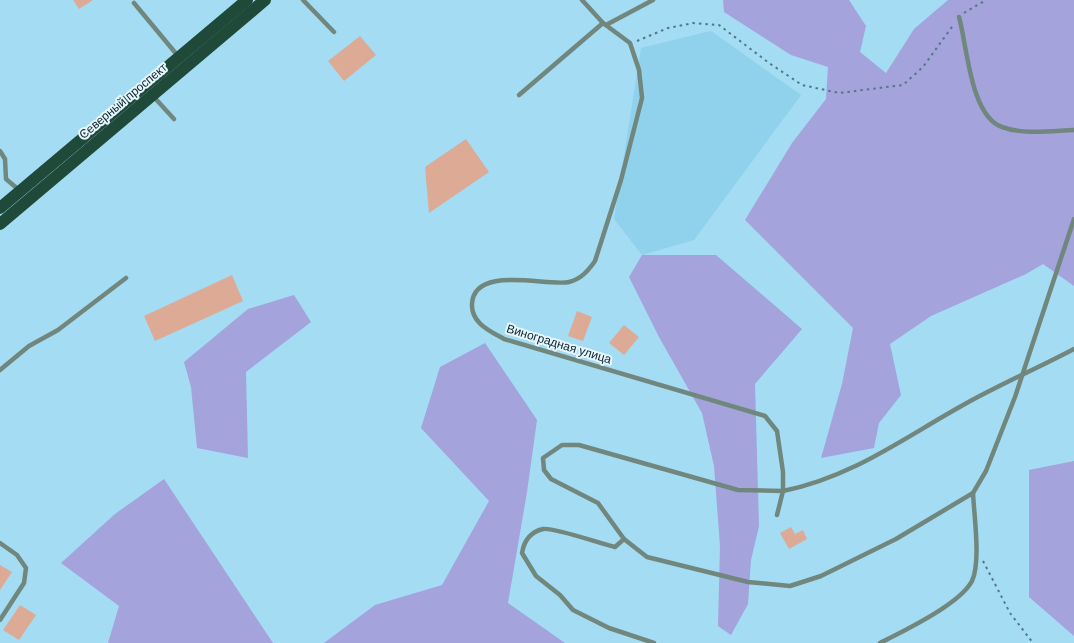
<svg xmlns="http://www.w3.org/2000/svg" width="1074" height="643" viewBox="0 0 1074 643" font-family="Arial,sans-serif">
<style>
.built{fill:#90d1ec}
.green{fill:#a4a3dc}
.building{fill:#ddab95}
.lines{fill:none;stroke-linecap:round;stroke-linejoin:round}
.path{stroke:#537988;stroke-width:2;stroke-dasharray:2.5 4;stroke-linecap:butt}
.service{stroke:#71877d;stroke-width:4.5}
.primary{stroke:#1f4a39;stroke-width:12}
.labels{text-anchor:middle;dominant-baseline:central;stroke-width:4;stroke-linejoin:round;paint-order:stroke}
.street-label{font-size:12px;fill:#0d242c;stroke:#e6f6fd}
</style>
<rect width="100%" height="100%" fill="#a3dcf3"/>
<!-- built -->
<path class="built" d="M711 31 801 95 694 240 642 255 614 219 641 48Z"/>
<!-- green -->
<g class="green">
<path d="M723 0H849L866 26 860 52 886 73 914 29 948 0H1074V286L1043 264 1026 274 931 316 890 344 901 395 879 423 874 448 821 458 842 384 853 328 745 220 792 143 826 99 828 67 791 55 724 12Z"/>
<path d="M642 255H716L802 329 755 384 759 526 751 560 748 604 731 635 718 626 720 546 714 466 702 413 659 337 629 277Z"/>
<path d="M294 295 311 322 246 372 248 458 197 448 191 387 184 362 248 309Z"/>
<path d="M485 343 537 420 527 492 508 603 565 643H324L375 605 442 585 489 501 421 428 440 367Z"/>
<path d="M1074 461V636L1029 597V470Z"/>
<path d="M164 479 273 643H108L119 606 61 563 115 514Z"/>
</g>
<!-- building -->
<g class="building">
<path d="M73 0H93L79 9Z"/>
<path d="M360 36 376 55 344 81 328 61Z"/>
<path d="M466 139 489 172 429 213 425 167Z"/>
<path d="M232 275 243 301 155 341 144 316Z"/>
<path d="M577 311 592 317 583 341 568 336Z"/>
<path d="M624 325 639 337 624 355 609 343Z"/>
<path d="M791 527 795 534 803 530 807 539 789 549 780 533Z"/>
<path d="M0 565 12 572 0 590Z"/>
<path d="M20 605 36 615 19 640 3 630Z"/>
</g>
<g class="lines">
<!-- path -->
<g class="path">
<path d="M964 13 986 0"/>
<path d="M637 41 668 28 693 23 719 25 769 63 802 85 839 93 903 85 923 67 954 24"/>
<path d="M983 561 1010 613 1033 643"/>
</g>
<!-- service -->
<g class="service">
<path d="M303 0 334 32"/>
<path d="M582 0 603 23 630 43 639 70 642 98 621 180 595 261C588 271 581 279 569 282 548 287 474 264 472 304 471 323 490 331 504 339L765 416 777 431 783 472V491C851 478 905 437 965 404 1001 384 1038 368 1074 349"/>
<path d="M134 3 178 56"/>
<path d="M959 17C967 44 970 116 1002 127 1024 135 1051 131 1074 130"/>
<path d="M606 25 653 0"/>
<path d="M519 95 603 23"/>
<path d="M153 96 174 119"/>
<path d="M0 151 5 159 6 179 19 190"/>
<path d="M0 370 29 346 58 330 126 278"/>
<path d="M777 515 783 491 738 490 579 445H562L543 458 544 470 551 479 598 503 624 539 647 557 748 582 790 586 821 576 896 539 973 493 986 471 1015 397 1074 219"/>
<path d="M624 539 615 547C601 544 554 527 543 529 530 532 524 541 522 553L536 576 560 595 573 610 609 628 654 643"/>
<path d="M0 543 17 555 26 568 24 583 0 620"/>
<path d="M880 643C904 631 960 604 972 581 981 562 974 515 973 493"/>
</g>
<!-- primary -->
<g class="primary">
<path d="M0 208 247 0"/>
<path d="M0 224 265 0"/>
</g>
</g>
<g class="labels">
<!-- street labels -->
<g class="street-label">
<text transform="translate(123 101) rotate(-40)">Северный проспект</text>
<text transform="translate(559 344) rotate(17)">Виноградная улица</text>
</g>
</g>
</svg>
